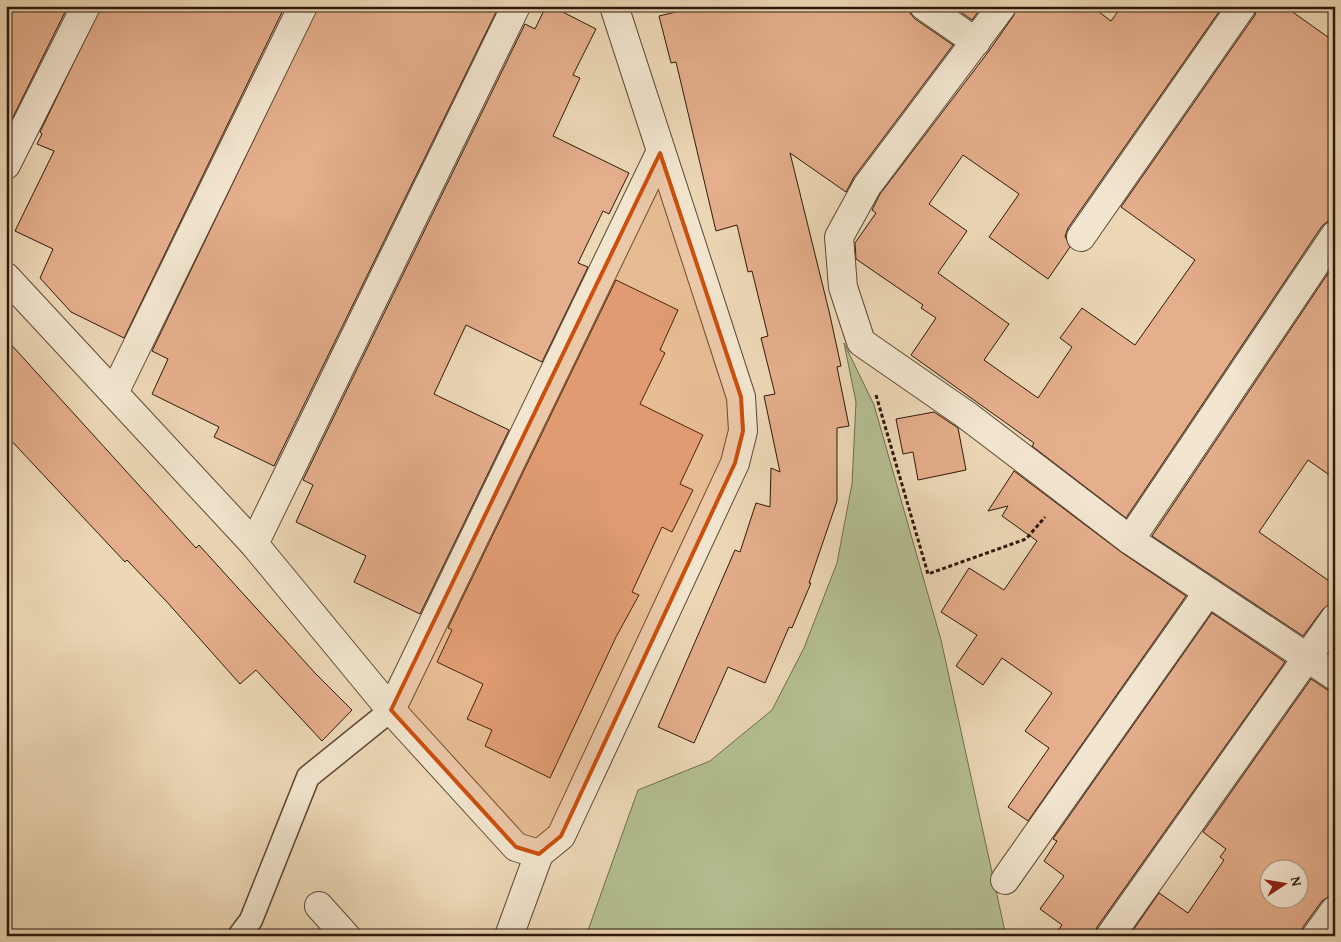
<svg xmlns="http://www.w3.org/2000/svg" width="1341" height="942" viewBox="0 0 1341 942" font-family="'Gentium Book Plus',serif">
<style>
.green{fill:#b4bf91;stroke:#706c4e}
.building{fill:#e5ae8c;stroke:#2d180a;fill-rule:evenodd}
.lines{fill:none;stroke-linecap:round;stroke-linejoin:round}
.lane-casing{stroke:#5d4835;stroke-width:25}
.street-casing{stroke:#5d4835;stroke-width:30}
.path{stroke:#2d180a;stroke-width:3;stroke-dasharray:4 2.5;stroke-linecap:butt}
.lane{stroke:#f3e6d0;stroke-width:22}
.street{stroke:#f3e6d0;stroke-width:28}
.marked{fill:#cc4f0c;fill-opacity:0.2;stroke:#cc4f0c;stroke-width:4;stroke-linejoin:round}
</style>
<rect width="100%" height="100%" fill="#edd8b6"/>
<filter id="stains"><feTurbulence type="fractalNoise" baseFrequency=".004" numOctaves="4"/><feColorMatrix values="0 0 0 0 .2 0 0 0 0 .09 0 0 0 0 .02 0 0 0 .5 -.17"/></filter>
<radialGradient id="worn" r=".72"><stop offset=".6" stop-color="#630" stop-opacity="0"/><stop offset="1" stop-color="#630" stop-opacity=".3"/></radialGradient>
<!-- green -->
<path class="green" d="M844 343 874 405 941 640 1006 936H586L638 790 710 761 772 710 804 648 837 563 852 484 856 402Z"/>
<!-- building -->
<g class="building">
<path d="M6 6H68L12 119 6 116Z"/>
<path d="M101 6H285L124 338 71 312 40 278 53 249 15 231 54 151 37 144 42 134 40 132Z"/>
<path d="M318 6H488L497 10 274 466 214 437 219 427 152 394 168 359 152 351Z"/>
<path d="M546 6H551L596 29 573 75 580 78 553 136 629 173 609 214 603 211 578 263 588 267 542 362 466 325 434 394 509 430 420 614 354 582 366 556 296 522 313 485 303 480 525 24 535 29Z"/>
<path d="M701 6H909L910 13 915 19 953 45 854 177 846 192 790 153 829 311 841 366 837 367 849 426 837 428V501L809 583H811L792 628 789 627 765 683 728 667 694 743 658 727 735 550 740 552 756 503 770 507 771 468 780 472 764 396 775 394 761 338 768 336 752 271 748 272 737 225 716 231 676 62 671 63 659 16Z"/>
<path d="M952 6H982L972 20Z"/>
<path d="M1017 6H1091L1111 21 1122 6H1223L1068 228 1065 236 1070 247 1048 279 989 237 1019 194 963 155 929 204 967 231 938 273 1009 324 984 360 1038 398 1072 347 1060 338 1082 308 1135 345 1195 260 1121 207 1255 15 1257 6H1284L1335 42V220L1328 221 1322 226 1126 518 1032 446 1034 443 911 355 936 318 921 308 923 305 856 259 855 243 876 213 872 210 880 194 989 51 1014 15Z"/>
<path d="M1335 263V479L1308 460 1259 532 1335 585V603L1323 609 1303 636 1152 536Z"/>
<path d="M616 280 678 310 660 350 665 353 640 404 703 435 680 484 693 490 672 532 662 527 632 592 639 595 616 637 550 778 485 746 492 730 467 719 483 684 437 662 452 630 448 628Z"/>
<path d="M6 339 196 548 199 545 315 673 352 710 322 741 256 670 240 684 167 602 127 560 125 562 6 435Z"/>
<path d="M934 412 958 428 966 470 918 480 913 452 903 454 896 419Z"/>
<path d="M1014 471 1121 552 1186 596 1028 821 1008 807 1049 748 1025 731 1052 693 1002 658 983 685 956 666 977 635 941 612 969 568 1004 590 1037 541 1002 516 1008 506 988 511Z"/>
<path d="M1212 613 1285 662 1097 927 1095 936H1054L1062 925 1040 909 1064 876 1044 861 1057 841 1053 839Z"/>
<path d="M1311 679 1326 689 1335 692V893L1322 901 1303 927 1301 936H1129L1159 893 1188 913 1224 860 1220 857 1226 849 1203 832ZM1268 870H1298V900H1268Z"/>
</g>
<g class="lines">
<defs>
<path id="lane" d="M239 936 251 920 308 777 391 710"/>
<g id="street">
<path d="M924 6 976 42"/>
<path d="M1002 6 867 186 839 237 843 287 861 342 965 414 1130 540 1335 676"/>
<path d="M6 165 86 6"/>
<path d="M1081 237 1242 6"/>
<path d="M6 277 254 544 391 710 516 847 539 854"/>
<path d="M114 393 303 6"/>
<path d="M1130 540 1335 235"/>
<path d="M254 544 516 6"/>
<path d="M391 710 660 153"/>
<path d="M1005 880 1208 592"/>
<path d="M319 906 346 936"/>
<path d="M509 936 539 854 561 836 735 463 743 431 741 397 614 6"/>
<path d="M1110 936 1335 618"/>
<path d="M1316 936 1335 910"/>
</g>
</defs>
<!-- lane casing -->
<use href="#lane" class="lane-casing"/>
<!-- street casing -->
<use href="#street" class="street-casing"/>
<!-- path -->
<path class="path" d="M876 395 928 574 1026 539 1045 517"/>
<!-- lane -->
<use href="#lane" class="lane"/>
<!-- street -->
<use href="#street" class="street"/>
</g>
<!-- marked area -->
<path class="marked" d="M660 153 741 397 743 431 735 463 561 836 539 854 516 847 391 710Z"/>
<!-- margin -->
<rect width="1341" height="942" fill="none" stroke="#edd8b6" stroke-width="25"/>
<rect x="8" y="8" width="1326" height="927" fill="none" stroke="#2d180a" stroke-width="2.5"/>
<rect x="12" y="12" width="1316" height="917" fill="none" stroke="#2d180a"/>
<!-- north arrow -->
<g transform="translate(1284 884) rotate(78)"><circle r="24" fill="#f3e6d0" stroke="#a49481"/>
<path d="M0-4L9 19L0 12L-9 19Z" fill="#8f2418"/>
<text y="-8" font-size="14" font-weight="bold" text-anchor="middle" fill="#2d180a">N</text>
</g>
<rect width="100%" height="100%" filter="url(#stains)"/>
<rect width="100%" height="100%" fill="url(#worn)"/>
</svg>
